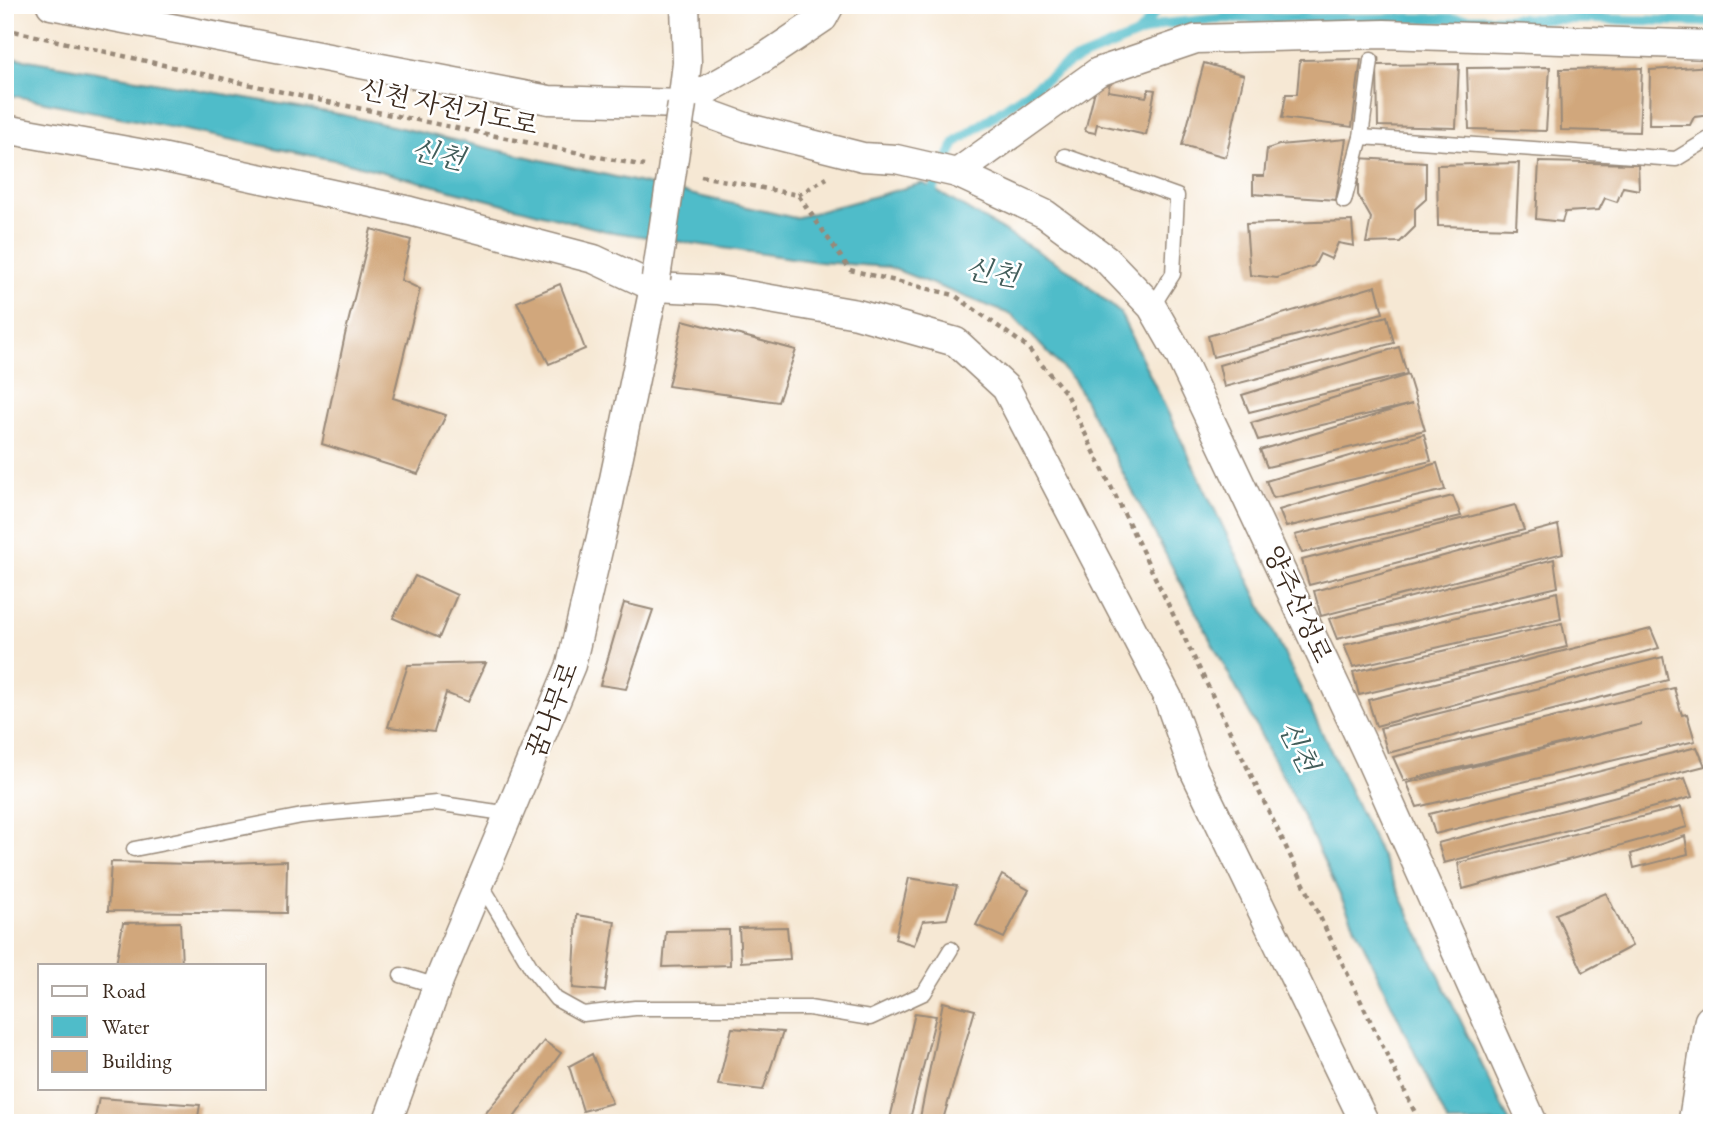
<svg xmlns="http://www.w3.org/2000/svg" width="1717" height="1128" viewBox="0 0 1717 1128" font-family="'EB Garamond','Noto Serif KR',serif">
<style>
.water{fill:#4fbcc9;stroke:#457374;stroke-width:2}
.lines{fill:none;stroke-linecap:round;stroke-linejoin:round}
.stream{stroke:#4fbcc9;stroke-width:10}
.building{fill:#d1a77b}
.service-casing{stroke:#988979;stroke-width:17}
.minor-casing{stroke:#988979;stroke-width:31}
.tertiary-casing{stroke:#988979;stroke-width:38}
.path{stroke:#988979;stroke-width:4.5;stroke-dasharray:5 5;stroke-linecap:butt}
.service{stroke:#fff;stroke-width:14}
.minor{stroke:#fff;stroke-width:28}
.tertiary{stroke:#fff;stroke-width:35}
.minor-bridge-casing{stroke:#988979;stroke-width:31;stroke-linecap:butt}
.minor-bridge{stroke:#fff;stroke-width:28}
.labels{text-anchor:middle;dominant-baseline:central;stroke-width:5;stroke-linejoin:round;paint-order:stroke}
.street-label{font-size:26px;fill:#3b2a1e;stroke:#fff}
.water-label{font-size:28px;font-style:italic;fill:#425d5a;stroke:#fff}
</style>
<rect width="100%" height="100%" fill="#fff"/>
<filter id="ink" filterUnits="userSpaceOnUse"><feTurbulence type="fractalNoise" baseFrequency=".0143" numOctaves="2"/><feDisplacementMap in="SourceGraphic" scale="14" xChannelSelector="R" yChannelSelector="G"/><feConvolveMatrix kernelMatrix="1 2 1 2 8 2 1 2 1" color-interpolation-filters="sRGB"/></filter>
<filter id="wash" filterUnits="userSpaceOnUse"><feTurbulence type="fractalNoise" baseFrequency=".00686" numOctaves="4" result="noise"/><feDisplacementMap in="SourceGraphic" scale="28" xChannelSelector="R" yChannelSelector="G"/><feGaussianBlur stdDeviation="1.57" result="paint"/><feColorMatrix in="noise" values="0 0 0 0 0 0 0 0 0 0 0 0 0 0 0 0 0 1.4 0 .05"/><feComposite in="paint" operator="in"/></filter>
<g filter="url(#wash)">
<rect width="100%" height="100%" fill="#f6e8d4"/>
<!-- water -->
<path class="water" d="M5 56 344 115 795 218 923 183 1069 270 1120 313 1510 1123H1448L1295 800 1074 380 1012 315 889 267 819 262 606 231 349 163 5 94Z"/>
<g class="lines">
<!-- stream -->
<g class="stream">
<path d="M1140 32 1161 5"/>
<path d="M928 199 955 143 1069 63 1163 24 1225 18 1596 19 1712 22"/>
</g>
</g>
<g id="blocks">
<!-- building -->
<g class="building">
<path d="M1361 59 1352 127 1282 118 1286 94H1297L1300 60Z"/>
<path d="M1204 63 1244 75 1226 157 1182 145Z"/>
<path d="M1459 64 1456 128 1378 126 1377 65Z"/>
<path d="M1712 66V115L1694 117 1690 125H1649L1650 70Z"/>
<path d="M1550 67 1546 131 1469 129 1467 68Z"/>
<path d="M1642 68 1639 132 1561 130 1560 69Z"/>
<path d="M1097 82 1110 83 1108 91 1146 97 1149 89 1155 90 1146 135 1097 124 1095 133 1085 131Z"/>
<path d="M1346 139 1336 200 1253 194V176H1264L1267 149 1279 145Z"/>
<path d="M1358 158 1426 162V199L1415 209V227L1400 242 1366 243 1371 218 1358 195Z"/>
<path d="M1539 162 1638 164 1639 190 1623 187 1617 202 1605 198 1599 210 1565 212 1562 222 1536 219Z"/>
<path d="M1519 163 1516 228 1438 226 1437 165Z"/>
<path d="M1352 221 1354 246 1338 243 1331 259 1320 254 1314 266 1277 278 1250 275 1246 224Z"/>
<path d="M371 229 411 240 401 280 420 289 393 398 446 415 418 474 322 444 345 335Z"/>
<path d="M560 284 585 349 549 364 517 302Z"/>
<path d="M1376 286 1383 313 1213 357 1208 336Z"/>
<path d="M1387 316 1394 343 1224 387 1219 365Z"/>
<path d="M683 320 796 350 778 402 668 386Z"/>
<path d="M1399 347 1407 374 1249 412 1242 395Z"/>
<path d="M1408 375 1425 430 1267 467 1260 450 1412 404 1258 440 1251 423Z"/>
<path d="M1424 434 1431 461 1273 498 1266 481Z"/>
<path d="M1437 463 1445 490 1286 527 1279 510Z"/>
<path d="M1453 496 1461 516 1302 553 1295 535Z"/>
<path d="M1515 505 1524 530 1309 585 1302 560Z"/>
<path d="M1558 525 1563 553 1321 616 1314 591Z"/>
<path d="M1554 559 1558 587 1337 639 1329 619Z"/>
<path d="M415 576 457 595 439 638 393 618Z"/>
<path d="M1557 592 1561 619 1353 667 1344 645Z"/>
<path d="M624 603 653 610 626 689 600 685Z"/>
<path d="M1562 623 1567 647 1359 695 1353 672Z"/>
<path d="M1651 629 1659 648 1376 726 1368 700Z"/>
<path d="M1663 657 1668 680 1388 753 1380 728Z"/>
<path d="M486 663 468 702 446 693 434 732 388 727 408 665Z"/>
<path d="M1674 688 1682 715 1687 714 1695 741 1417 807 1407 783 1642 724 1404 781 1393 757Z"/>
<path d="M1697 747 1705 766 1435 834 1429 814Z"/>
<path d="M1685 778 1692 797 1444 863 1438 843Z"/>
<path d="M1681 807 1687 827 1463 889 1458 863Z"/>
<path d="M1685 836 1688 854 1634 868 1631 854Z"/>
<path d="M287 861 286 913 108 911 111 862 192 864Z"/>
<path d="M1002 875 1029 890 1004 938 976 925Z"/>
<path d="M909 878 957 886 947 919 923 921 914 945 895 939Z"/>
<path d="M1606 893 1632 946 1583 972 1556 914Z"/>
<path d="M577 915 615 921 605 991 573 988Z"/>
<path d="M180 922 182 965H116L123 923Z"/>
<path d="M787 927 790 959 741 962 739 928Z"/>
<path d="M729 930 730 965 663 967 666 931Z"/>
<path d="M943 1002 975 1010 942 1123H919Z"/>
<path d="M915 1013 936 1016 909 1123H889Z"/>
<path d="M732 1028 783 1032 763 1090 718 1085Z"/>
<path d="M544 1041 561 1053 510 1123H487L481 1119Z"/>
<path d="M592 1054 612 1103 583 1111 569 1066Z"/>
<path d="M99 1098 200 1105 197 1123H94Z"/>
</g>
</g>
</g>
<g filter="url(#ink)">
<use href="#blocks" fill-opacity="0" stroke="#988979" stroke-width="2"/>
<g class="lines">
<defs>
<g id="service">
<path d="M1361 137 1676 159 1712 137"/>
<path d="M1065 156 1177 196 1173 274 1152 307"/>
<path d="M1344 201 1361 137 1371 60"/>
<path d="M134 849 302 816 436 803 510 814"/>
<path d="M481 884 532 969 556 999 583 1014 635 1008H809L870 1018 924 993 951 949"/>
<path d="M401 975 437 986"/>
</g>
<g id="minor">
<path d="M51 5 549 100 682 104 748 128 863 157 896 159 957 173 1045 214 1106 259 1152 307 1180 356 1369 757 1533 1123"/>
<path d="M682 104 765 57 823 18 830 5"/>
<path d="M682 104 687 63 685 5"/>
<path d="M5 129 161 157 410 211 594 259 654 287 718 290 857 314 956 342 1006 388 1168 698 1193 768 1365 1123"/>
<path d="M957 173 1098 72 1196 39 1384 34 1712 45"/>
<path d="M387 1123 440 978 571 665 609 503 656 278"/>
</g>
<path id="tertiary" d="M1696 1123 1712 1022"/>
</defs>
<!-- service casing -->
<use href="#service" class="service-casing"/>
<!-- minor casing -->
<use href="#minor" class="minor-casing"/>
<!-- tertiary casing -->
<use href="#tertiary" class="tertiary-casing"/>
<!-- path -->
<g class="path">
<path d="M5 29 313 99 644 166"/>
<path d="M701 176 798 195 850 270 954 295 1026 346 1065 392 1420 1123"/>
<path d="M798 195 827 178"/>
</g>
<!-- service -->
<use href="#service" class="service"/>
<!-- minor -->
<use href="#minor" class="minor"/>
<!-- tertiary -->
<use href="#tertiary" class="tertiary"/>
<defs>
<path id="minor-bridge" d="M656 278 682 104"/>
</defs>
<!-- minor-bridge casing -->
<use href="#minor-bridge" class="minor-bridge-casing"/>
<!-- minor-bridge -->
<use href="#minor-bridge" class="minor-bridge"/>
</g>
</g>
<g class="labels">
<!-- street labels -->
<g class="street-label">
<text transform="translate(449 107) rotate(12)">신천 자전거도로</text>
<text transform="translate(1298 604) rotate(65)">양주산성로</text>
<text transform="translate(552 710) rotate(-69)">꿈나무로</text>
</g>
<!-- water labels -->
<g class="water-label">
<text transform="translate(438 154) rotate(13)">신천</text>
<text transform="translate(992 272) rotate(10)">신천</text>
<text transform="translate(1299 746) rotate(63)">신천</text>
</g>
</g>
<!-- margin -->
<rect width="1717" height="1128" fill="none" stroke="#fff" stroke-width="28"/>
<!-- legend -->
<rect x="38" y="964" width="228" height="126" fill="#ffffff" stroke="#b1aaa5" stroke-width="2"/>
<rect x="52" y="986" width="35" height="10" fill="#ffffff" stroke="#b1aaa5" stroke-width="2"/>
<text x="102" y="998" font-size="21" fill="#3b2a1e">Road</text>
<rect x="52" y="1016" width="35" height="21" fill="#4fbcc9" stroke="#b1aaa5" stroke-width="2"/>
<text x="102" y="1034" font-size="21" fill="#3b2a1e">Water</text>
<rect x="52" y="1051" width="35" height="21" fill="#d1a77b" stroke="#b1aaa5" stroke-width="2"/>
<text x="102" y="1068" font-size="21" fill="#3b2a1e">Building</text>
</svg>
